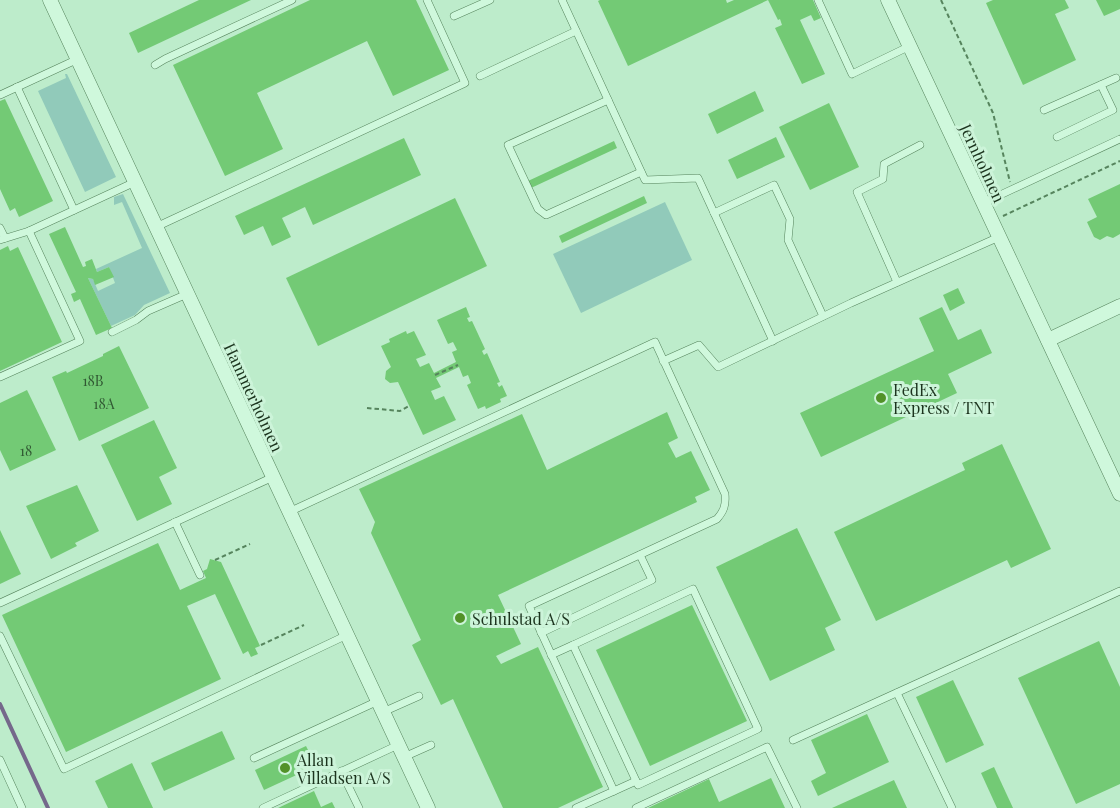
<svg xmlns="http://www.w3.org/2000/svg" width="1120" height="808" viewBox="0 0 1120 808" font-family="'Playfair Display',serif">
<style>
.green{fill:#91caba}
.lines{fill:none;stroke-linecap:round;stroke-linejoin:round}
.stream{stroke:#75688b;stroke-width:4}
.building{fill:#73ca75}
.service-casing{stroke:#56845d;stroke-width:8}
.minor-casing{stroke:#56845d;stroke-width:15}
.path{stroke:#56845d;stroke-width:2;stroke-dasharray:4.5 3;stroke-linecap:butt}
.service{stroke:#cff8dc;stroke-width:7}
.minor{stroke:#cff8dc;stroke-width:14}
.poi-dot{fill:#529228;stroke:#ccf4d9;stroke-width:2}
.labels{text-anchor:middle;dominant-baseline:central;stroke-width:6;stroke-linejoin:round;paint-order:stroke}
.number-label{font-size:14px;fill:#315933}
.street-label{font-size:16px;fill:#1b331d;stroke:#ccf4d9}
.poi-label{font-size:16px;fill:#1b331d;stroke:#ccf4d9;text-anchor:start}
</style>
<rect width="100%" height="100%" fill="#bdeccb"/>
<!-- green -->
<g class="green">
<path d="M65 74H67L116 177 85 192 38 91 66 78Z"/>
<path d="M123 194 170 293 144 305 135 315 111 326 88 278 93 279 98 291 115 283 109 267 97 272 96 269 142 248 122 202 114 205V197Z"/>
<path d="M665 202 692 260 581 313 553 254Z"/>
</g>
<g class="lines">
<!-- stream -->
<path class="stream" d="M0 704 48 808"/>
</g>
<!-- building -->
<g class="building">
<path d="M199 0H251L138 53 129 33Z"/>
<path d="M310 0H416L449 70 393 96 367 41 257 93 283 149 225 176 173 65Z"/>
<path d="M600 0H726L727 3 734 0H768L628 66 598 1Z"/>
<path d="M768 0H813L821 18 814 21 811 15 800 20 825 74 802 84 775 28 782 25 780 19 778 20Z"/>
<path d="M993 0H1065L1069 8 1055 14 1076 60 1023 85 986 3Z"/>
<path d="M1096 0H1120V9L1104 16Z"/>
<path d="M755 91 764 111 717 134 708 114Z"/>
<path d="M5 99 53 201 19 217 15 208 10 211 0 189V101Z"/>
<path d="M829 103 859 167 810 190 779 127Z"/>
<path d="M776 137 785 157 737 179 728 160Z"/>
<path d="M404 138 421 175 313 225 305 207 282 218 291 237 272 246 263 226 244 235 235 216Z"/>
<path d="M614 141 617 148 531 188 528 181Z"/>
<path d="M1120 184V234L1113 238 1107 236 1100 240 1094 237 1087 222 1097 217 1088 199Z"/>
<path d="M644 196 647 203 562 243 559 236Z"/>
<path d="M455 198 487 266 318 346 286 278Z"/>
<path d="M65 227 83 267 86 266 85 262 92 259 97 272 109 267 114 277 95 285 93 279 88 278 112 328 96 335 80 299 74 302 71 294 76 292 49 234Z"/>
<path d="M8 246 10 251 18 247 62 342 0 371V250Z"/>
<path d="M958 288 965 303 950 311 943 295Z"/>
<path d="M466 307 470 317 467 318 469 322 472 321 485 349 482 351 484 355 487 353 500 382 497 383 499 387 502 385 507 396 500 399 501 402 486 409 485 406 478 409 467 385 471 383 468 375 463 377 459 367 436 378 441 387 431 391 435 400 444 396 456 420 423 435 398 382 390 383 385 379 386 371 391 367 381 346 390 342 389 339 406 331 407 334 414 331 426 355 416 359 420 367 429 363 434 373 456 362 452 352 457 350 453 342 448 344 437 320Z"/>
<path d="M942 307 958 340 981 329 992 353 948 374 957 393 821 457 800 413 934 351 919 318Z"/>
<path d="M119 346 149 408 79 441 52 377 66 371 67 373 103 356V354Z"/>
<path d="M27 390 56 450 10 471 0 450V403Z"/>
<path d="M667 412 678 438 668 443 676 458 691 451 710 490 695 497 697 502 498 595 521 644 496 656 501 664 538 647 603 787 558 808H503L453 699 441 705 412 645 421 640 371 533 375 522 359 489 522 414 547 470Z"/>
<path d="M154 420 177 468 159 477 172 504 137 521 101 445Z"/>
<path d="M1002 444 1051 549 1011 568 1007 560 876 621 834 532 965 470 962 463Z"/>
<path d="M77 485 99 531 75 543 77 546 51 559 26 506Z"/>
<path d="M797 528 841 620 825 628 835 650 770 681 716 567Z"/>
<path d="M0 530 21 574 0 584Z"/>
<path d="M158 543 180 590 206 578 203 571 207 569 210 559 221 562 260 646 255 648 258 654 251 657 248 651 243 654 215 594 187 606 221 679 66 752 2 615Z"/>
<path d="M692 605 747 721 650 766 596 650Z"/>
<path d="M1099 641 1120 687V784L1076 804 1018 678Z"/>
<path d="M953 680 984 745 946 763 916 697Z"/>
<path d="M867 714 889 762 818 796 811 781 826 773 811 740Z"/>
<path d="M222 731 235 759 164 791 151 763Z"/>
<path d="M306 746 316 766 264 790 255 770Z"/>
<path d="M132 763 153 808H108L95 781Z"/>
<path d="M994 767 1013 808H997L981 773Z"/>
<path d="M771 778 785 808H648L709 779 719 802Z"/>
<path d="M894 780 907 808H832Z"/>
<path d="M314 791 321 807 332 802 335 808H278Z"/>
</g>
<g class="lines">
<defs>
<g id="service">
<path d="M562 0 645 180 698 178 773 341"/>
<path d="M818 0 852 74 910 46"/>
<path d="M454 16 490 0"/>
<path d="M155 65 165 59 292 0"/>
<path d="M480 76 576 31"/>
<path d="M17 87 74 210"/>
<path d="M0 95 78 59"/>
<path d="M608 100 508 145 538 209 546 215 641 172"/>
<path d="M1044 110 1116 78"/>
<path d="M1057 137 1113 110 1101 85"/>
<path d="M983 203 1120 139"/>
<path d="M714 213 774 185 790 219 788 240 823 316"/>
<path d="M156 227 465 83 427 0"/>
<path d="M0 228 5 238"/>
<path d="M0 240 29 231 135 182"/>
<path d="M897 282 857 192 883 179 884 164 920 145"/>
<path d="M112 332 136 320 148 311 187 294"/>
<path d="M663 361 699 345 718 367 851 303 999 237"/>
<path d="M0 377 80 341 29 231"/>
<path d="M289 512 655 342 725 494C726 505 724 511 717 519L529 606 614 791 576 808"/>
<path d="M175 522 200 575"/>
<path d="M693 589 758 729 638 785 573 645Z"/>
<path d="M0 603 273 477"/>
<path d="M541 633 652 580 640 555"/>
<path d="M0 636 64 769 347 635"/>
<path d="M551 655 573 645"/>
<path d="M897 693 952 808"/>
<path d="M383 712 419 696"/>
<path d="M793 740 1120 591"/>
<path d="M404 757 431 745"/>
<path d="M254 758 378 701"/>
<path d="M0 760 22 808"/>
<path d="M341 771 359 808"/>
<path d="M614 791 636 781"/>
<path d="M263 808 398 745"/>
<path d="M636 808 767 747 797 808"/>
</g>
<g id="minor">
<path d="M50 0 428 808"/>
<path d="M888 0 1120 494"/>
<path d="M1048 340 1120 306"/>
</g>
</defs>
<!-- service casing -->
<use href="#service" class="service-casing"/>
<!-- minor casing -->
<use href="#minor" class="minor-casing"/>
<!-- path -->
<g class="path">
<path d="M941 0 993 113 1010 182"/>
<path d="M1003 216 1120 161"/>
<path d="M435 375 458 365"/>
<path d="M367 408 400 411 409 406"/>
<path d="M215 560 250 544"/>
<path d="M261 645 304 625"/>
</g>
<!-- service -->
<use href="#service" class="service"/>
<!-- minor -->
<use href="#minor" class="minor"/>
</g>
<!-- markers -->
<g class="poi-dot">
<circle cx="881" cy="398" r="6"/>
<circle cx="460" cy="618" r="6"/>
<circle cx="285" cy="768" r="6"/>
</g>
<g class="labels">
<!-- number labels -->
<g class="number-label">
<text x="93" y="380">18B</text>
<text x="104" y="403">18A</text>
<text x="26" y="450">18</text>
</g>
<!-- street labels -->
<g class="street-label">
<text transform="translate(983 163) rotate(65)">Jernholmen</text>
<text transform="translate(254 397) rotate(65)">Hammerholmen</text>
</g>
<!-- poi labels -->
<g class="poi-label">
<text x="893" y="389">FedEx<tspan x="893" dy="18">Express / TNT</tspan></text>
<text x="472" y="618">Schulstad A/S</text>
<text x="297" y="759">Allan<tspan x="297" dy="18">Villadsen A/S</tspan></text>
</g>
</g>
</svg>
